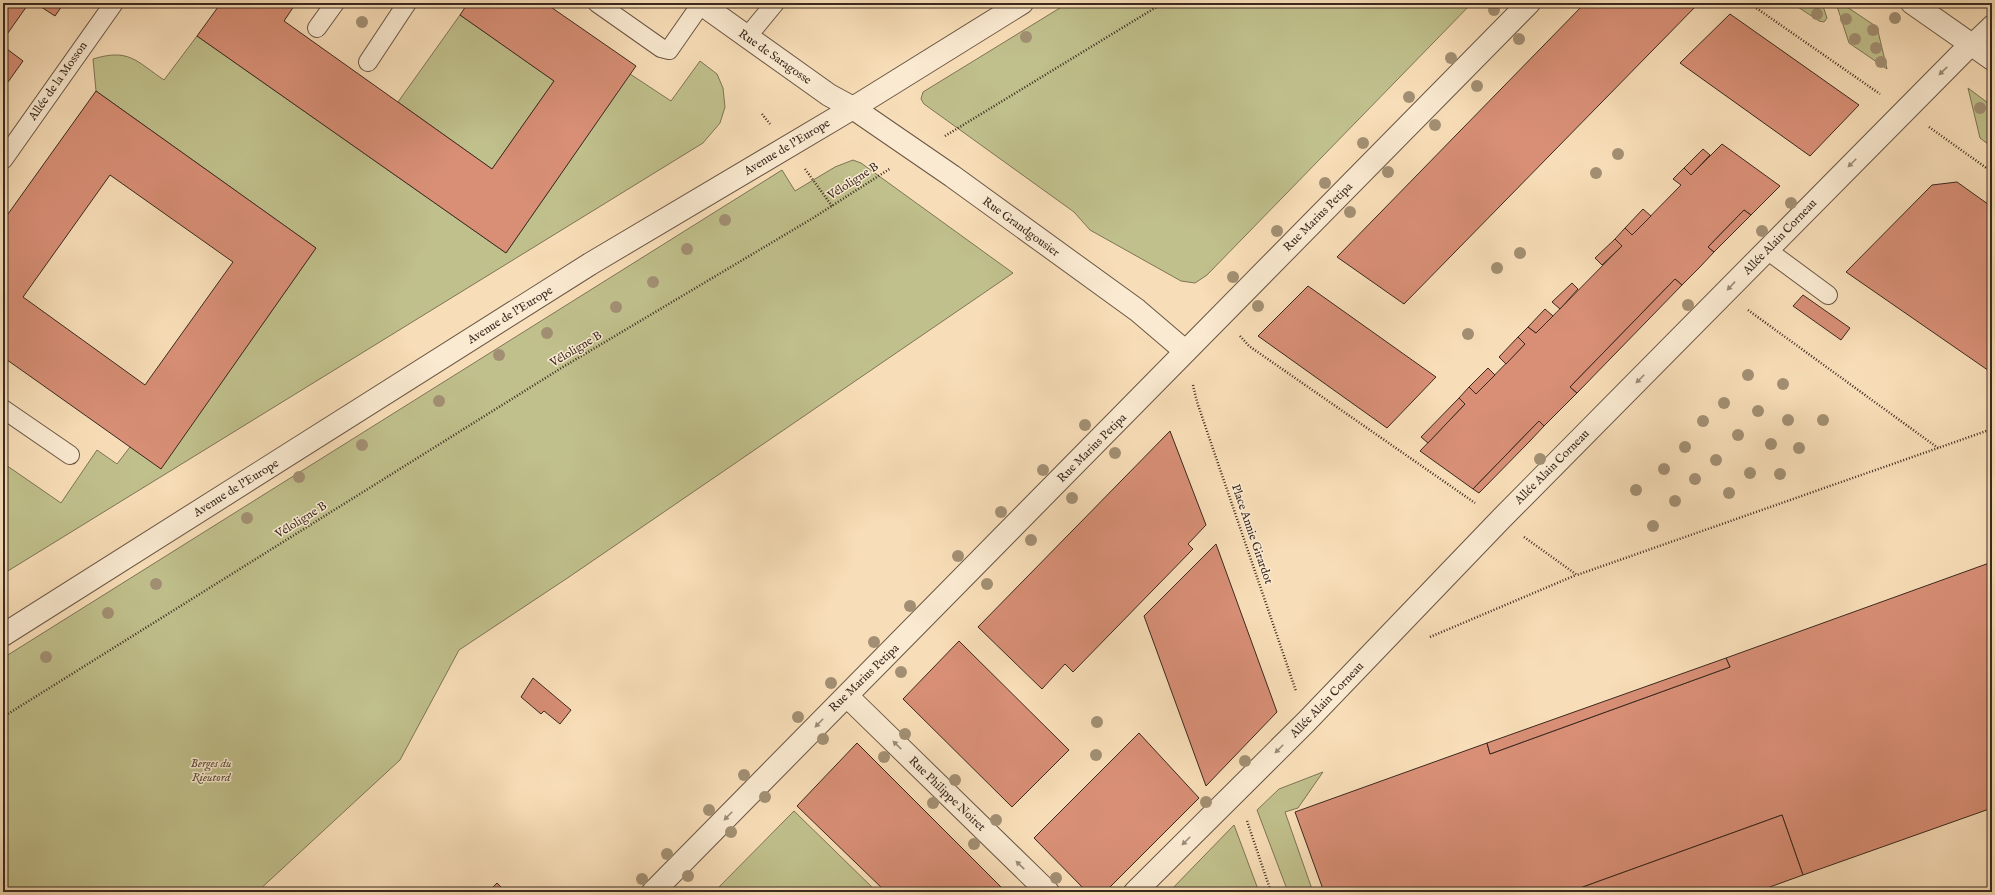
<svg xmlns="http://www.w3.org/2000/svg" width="1995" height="895" viewBox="0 0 1995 895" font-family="'IM FELL English',serif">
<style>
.green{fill:#c0c08c;stroke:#7e7456}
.building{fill:#d88f76;stroke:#3b291f;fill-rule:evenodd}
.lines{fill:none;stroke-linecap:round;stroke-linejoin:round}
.lane-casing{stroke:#6a5645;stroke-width:20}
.street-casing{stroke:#6a5645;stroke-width:24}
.path{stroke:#3b291f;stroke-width:2.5;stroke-dasharray:1 2;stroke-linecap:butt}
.lane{stroke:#faead1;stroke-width:18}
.street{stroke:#faead1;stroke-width:22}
.tree{fill:#a28f73}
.oneway{fill:#9a8a78}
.labels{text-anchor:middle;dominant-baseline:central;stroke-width:3;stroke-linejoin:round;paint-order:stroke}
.street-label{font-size:12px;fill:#3b291f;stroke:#faead1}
.park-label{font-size:12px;font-style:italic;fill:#5c4f3a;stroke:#faead1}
</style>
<rect width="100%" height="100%" fill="#f8deb8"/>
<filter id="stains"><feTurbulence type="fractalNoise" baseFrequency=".005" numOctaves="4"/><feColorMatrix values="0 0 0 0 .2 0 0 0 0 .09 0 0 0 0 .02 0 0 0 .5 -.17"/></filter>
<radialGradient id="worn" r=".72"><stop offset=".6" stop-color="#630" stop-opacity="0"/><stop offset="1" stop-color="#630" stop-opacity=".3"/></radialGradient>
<!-- green -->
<g class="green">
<path d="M1068 3H1472L1207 275 1195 283 1181 281 1090 230 1074 212 924 104 921 99 923 92Z"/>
<path d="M1792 3H1822L1827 18 1824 22 1819 21Z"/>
<path d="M1836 3H1841L1877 27 1887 69 1849 43Z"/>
<path d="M460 15 554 81 492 169 398 102Z"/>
<path d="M197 36 506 253 630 74 671 101 700 61 717 74 723 88 725 107 720 123 703 143 3 574V463L61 503 97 450 117 464 130 447 161 468 316 248 96 91 93 59C129 48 136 61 164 80Z"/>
<path d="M1968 88 1992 106V147L1980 138Z"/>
<path d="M853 160 861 163 1013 273 569 577 459 650 400 760 257 892H3V658L782 170 795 191 835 167Z"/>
<path d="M1323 772 1298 808 1285 812 1313 892H1288L1257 810 1279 789Z"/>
<path d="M794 811 877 892H714Z"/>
<path d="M1234 825 1259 892H1169Z"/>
</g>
<!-- building -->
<g class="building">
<path d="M3 3H29L3 40Z"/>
<path d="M35 3H64L55 16Z"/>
<path d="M221 3H296L284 21 492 169 554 81 460 15 468 3H545L636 66 506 253 197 36Z"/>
<path d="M1585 3H1699L1404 304 1337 257Z"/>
<path d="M1730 14 1859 105 1810 156 1680 63Z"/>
<path d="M3 46 23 61 8 82 3 78Z"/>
<path d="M96 91 316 248 161 469 3 357V221ZM110 175 233 262 145 385 23 297Z"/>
<path d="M1722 144 1780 186 1751 215 1744 210 1708 247 1714 252 1700 267 1682 285 1675 279 1570 387 1577 393 1544 426 1539 421 1473 489 1420 451 1465 404 1459 398 1469 387 1476 394 1525 344 1518 337 1528 327 1536 333 1622 246 1615 239 1625 228 1632 235 1681 185 1673 179 1684 168 1691 175Z"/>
<path d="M1703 149 1710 155 1691 175 1684 168Z"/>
<path d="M1957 182 1992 207V373L1846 272 1932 185Z"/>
<path d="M1643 209 1651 216 1632 235 1625 228Z"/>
<path d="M1744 210 1751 215 1714 252 1708 247Z"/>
<path d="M1615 239 1622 246 1602 265 1595 258Z"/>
<path d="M1675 279 1682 285 1577 393 1570 387Z"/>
<path d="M1572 283 1578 289 1560 309 1552 302Z"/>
<path d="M1308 286 1436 377 1387 428 1258 336Z"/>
<path d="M1803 295 1850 328 1841 340 1793 306Z"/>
<path d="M1545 309 1553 316 1536 333 1528 327Z"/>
<path d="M1518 337 1525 344 1506 364 1499 357Z"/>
<path d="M1488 368 1495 375 1476 394 1469 387Z"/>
<path d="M1459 398 1465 404 1428 443 1421 437Z"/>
<path d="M1539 421 1544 426 1529 442 1479 493 1473 489Z"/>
<path d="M1170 431 1206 525 1188 544 1193 549 1073 672 1065 664 1042 689 978 627Z"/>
<path d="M1216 544 1277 712 1206 786 1144 616Z"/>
<path d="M1992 562V808L1803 875 1782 815 1569 892H1324L1295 812 1487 743 1490 754 1730 667 1726 658Z"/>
<path d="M959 641 1069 750 1012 807 903 699Z"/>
<path d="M1726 658 1730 667 1490 754 1487 743Z"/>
<path d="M533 678 571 710 560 724 544 711 541 714 521 697Z"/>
<path d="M1139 733 1199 798 1105 892H1087L1034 838Z"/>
<path d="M857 743 1006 892H886L797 806Z"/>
<path d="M1782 815 1803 875 1756 892H1569Z"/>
<path d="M497 883 506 892H488Z"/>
</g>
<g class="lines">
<defs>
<g id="lane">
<path d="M597 3 661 48 669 50 701 4"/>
<path d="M317 28 335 3"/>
<path d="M747 37 775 3"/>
<path d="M1971 44 1992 24"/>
<path d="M368 62 407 3"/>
<path d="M3 160 114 3"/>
<path d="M1767 250 1828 295"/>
<path d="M3 409 70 455"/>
</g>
<g id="street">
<path d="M700 3 829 95 853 108 952 176 1137 310 1185 351"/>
<path d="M1912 3 1992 59"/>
<path d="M3 635 590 264 853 108 1022 3"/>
<path d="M847 696 1048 892"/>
<path d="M653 892 1529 3"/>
<path d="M1135 892 1306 722 1500 520 1971 44"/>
</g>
</defs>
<!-- lane casing -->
<use href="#lane" class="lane-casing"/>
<!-- street casing -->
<use href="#street" class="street-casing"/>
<!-- path -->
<g class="path">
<path d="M1749 3 1880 94"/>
<path d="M762 114 770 124"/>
<path d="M1929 127 1992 172"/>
<path d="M945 136 1163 3"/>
<path d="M805 169 832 206"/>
<path d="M1748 310 1938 448"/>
<path d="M1240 336 1249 346 1475 503"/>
<path d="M1193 385 1197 402 1296 691"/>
<path d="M1524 537 1577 575 1992 429"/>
<path d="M1430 637 1576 575"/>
<path d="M3 717 563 367 813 218 891 168"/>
<path d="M1247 821 1271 892"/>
</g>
<!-- lane -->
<use href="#lane" class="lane"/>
<!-- street -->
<use href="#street" class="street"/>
</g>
<!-- trees -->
<g class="tree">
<circle cx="1494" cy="10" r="6"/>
<circle cx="1817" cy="14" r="6"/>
<circle cx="1895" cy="18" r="6"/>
<circle cx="1846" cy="19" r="6"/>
<circle cx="362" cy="22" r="6"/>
<circle cx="1873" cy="30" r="6"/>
<circle cx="1026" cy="37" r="6"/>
<circle cx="1519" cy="39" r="6"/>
<circle cx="1855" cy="39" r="6"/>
<circle cx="1876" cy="48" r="6"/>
<circle cx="1451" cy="58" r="6"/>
<circle cx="1881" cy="62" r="6"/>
<circle cx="1477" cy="86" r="6"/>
<circle cx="1409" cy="97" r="6"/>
<circle cx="1980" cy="108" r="6"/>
<circle cx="1435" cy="125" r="6"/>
<circle cx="1363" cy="143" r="6"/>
<circle cx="1618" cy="154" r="6"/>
<circle cx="1388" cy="172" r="6"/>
<circle cx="1596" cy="173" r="6"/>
<circle cx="1325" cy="183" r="6"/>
<circle cx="1791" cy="203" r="6"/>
<circle cx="1350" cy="212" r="6"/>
<circle cx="725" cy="220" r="6"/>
<circle cx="1277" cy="231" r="6"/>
<circle cx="1762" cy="231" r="6"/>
<circle cx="687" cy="249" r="6"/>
<circle cx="1520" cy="253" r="6"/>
<circle cx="1497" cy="268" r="6"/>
<circle cx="1233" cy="277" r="6"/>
<circle cx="653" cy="282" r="6"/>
<circle cx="1688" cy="305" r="6"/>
<circle cx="1258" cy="306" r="6"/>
<circle cx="616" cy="307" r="6"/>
<circle cx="547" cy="333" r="6"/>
<circle cx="1468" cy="334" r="6"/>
<circle cx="499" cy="355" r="6"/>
<circle cx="1748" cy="375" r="6"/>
<circle cx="1783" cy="384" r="6"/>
<circle cx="439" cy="401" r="6"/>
<circle cx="1724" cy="403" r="6"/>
<circle cx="1758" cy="411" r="6"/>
<circle cx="1788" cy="420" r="6"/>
<circle cx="1823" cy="420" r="6"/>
<circle cx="1703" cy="421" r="6"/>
<circle cx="1085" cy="425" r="6"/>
<circle cx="1738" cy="435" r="6"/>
<circle cx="1771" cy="444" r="6"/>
<circle cx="362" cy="445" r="6"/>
<circle cx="1685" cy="447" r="6"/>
<circle cx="1799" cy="448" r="6"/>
<circle cx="1115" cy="453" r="6"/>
<circle cx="1540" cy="459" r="6"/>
<circle cx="1716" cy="460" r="6"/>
<circle cx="1664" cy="469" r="6"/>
<circle cx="1043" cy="470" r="6"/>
<circle cx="1750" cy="473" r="6"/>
<circle cx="1780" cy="474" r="6"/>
<circle cx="299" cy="477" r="6"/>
<circle cx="1695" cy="479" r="6"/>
<circle cx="1636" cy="490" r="6"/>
<circle cx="1729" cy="493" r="6"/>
<circle cx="1072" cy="498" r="6"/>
<circle cx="1675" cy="501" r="6"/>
<circle cx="1001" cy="512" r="6"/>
<circle cx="247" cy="518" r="6"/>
<circle cx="1653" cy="526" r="6"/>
<circle cx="1031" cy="540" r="6"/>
<circle cx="958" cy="556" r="6"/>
<circle cx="156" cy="584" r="6"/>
<circle cx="987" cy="584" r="6"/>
<circle cx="910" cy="606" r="6"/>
<circle cx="108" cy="613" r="6"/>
<circle cx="874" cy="642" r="6"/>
<circle cx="46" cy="657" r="6"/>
<circle cx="901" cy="672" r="6"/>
<circle cx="831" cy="683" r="6"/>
<circle cx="798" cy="717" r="6"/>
<circle cx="1097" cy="722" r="6"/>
<circle cx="905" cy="734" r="6"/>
<circle cx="823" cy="739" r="6"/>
<circle cx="1096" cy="755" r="6"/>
<circle cx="884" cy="757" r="6"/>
<circle cx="1245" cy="761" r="6"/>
<circle cx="744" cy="775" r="6"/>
<circle cx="955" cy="780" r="6"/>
<circle cx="765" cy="797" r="6"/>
<circle cx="1206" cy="802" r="6"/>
<circle cx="933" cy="803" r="6"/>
<circle cx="709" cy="810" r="6"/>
<circle cx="996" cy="820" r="6"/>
<circle cx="731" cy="832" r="6"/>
<circle cx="974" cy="844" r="6"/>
<circle cx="667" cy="854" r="6"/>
<circle cx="688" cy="876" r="6"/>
<circle cx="1056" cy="878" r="6"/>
<circle cx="642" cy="879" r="6"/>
</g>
<!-- one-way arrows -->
<defs><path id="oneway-solid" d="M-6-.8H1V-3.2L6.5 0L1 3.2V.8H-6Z"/></defs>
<g class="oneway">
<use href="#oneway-solid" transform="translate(1943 71) rotate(136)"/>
<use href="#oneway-solid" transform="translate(1852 163) rotate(135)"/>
<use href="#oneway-solid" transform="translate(1731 286) rotate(133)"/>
<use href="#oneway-solid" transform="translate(1640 379) rotate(135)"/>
<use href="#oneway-solid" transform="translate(819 723) rotate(134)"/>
<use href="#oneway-solid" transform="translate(897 745) rotate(-136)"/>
<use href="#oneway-solid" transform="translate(1279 749) rotate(135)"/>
<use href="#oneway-solid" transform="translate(728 816) rotate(134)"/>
<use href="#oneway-solid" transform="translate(1186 841) rotate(135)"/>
<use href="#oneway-solid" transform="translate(1020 865) rotate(-136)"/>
</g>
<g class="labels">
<!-- street labels -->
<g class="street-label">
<text transform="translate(775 57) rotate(35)">Rue de Saragosse</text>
<text transform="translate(58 81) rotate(-55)">Allée de la Mosson</text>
<text transform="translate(787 147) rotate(-31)">Avenue de l'Europe</text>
<text transform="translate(853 181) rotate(-33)">Véloligne B</text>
<text transform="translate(1318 217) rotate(-45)">Rue Marius Petipa</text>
<text transform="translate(1021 227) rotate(36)">Rue Grandgousier</text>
<text transform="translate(1780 237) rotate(-46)">Allée Alain Corneau</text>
<text transform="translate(510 315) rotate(-32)">Avenue de l'Europe</text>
<text transform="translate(576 349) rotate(-31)">Véloligne B</text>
<text transform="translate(1092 448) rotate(-45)">Rue Marius Petipa</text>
<text transform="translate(1552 467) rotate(-45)">Allée Alain Corneau</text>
<text transform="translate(236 488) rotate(-32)">Avenue de l'Europe</text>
<text transform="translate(301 520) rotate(-32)">Véloligne B</text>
<text transform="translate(1252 534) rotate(71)">Place Annie Girardot</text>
<text transform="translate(864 678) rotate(-44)">Rue Marius Petipa</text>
<text transform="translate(1327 700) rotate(-46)">Allée Alain Corneau</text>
<text transform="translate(947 794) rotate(44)">Rue Philippe Noiret</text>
</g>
<!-- park labels -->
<g class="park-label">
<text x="211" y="763">Berges du<tspan x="211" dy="14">Rieutord</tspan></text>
</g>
</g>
<!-- margin -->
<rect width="1995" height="895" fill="none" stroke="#f8deb8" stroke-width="16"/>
<rect x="4" y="4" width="1987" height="887" fill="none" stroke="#3b291f" stroke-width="2"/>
<rect x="8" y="8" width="1979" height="879" fill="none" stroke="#3b291f"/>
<rect width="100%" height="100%" filter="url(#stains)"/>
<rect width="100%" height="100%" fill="url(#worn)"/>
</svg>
